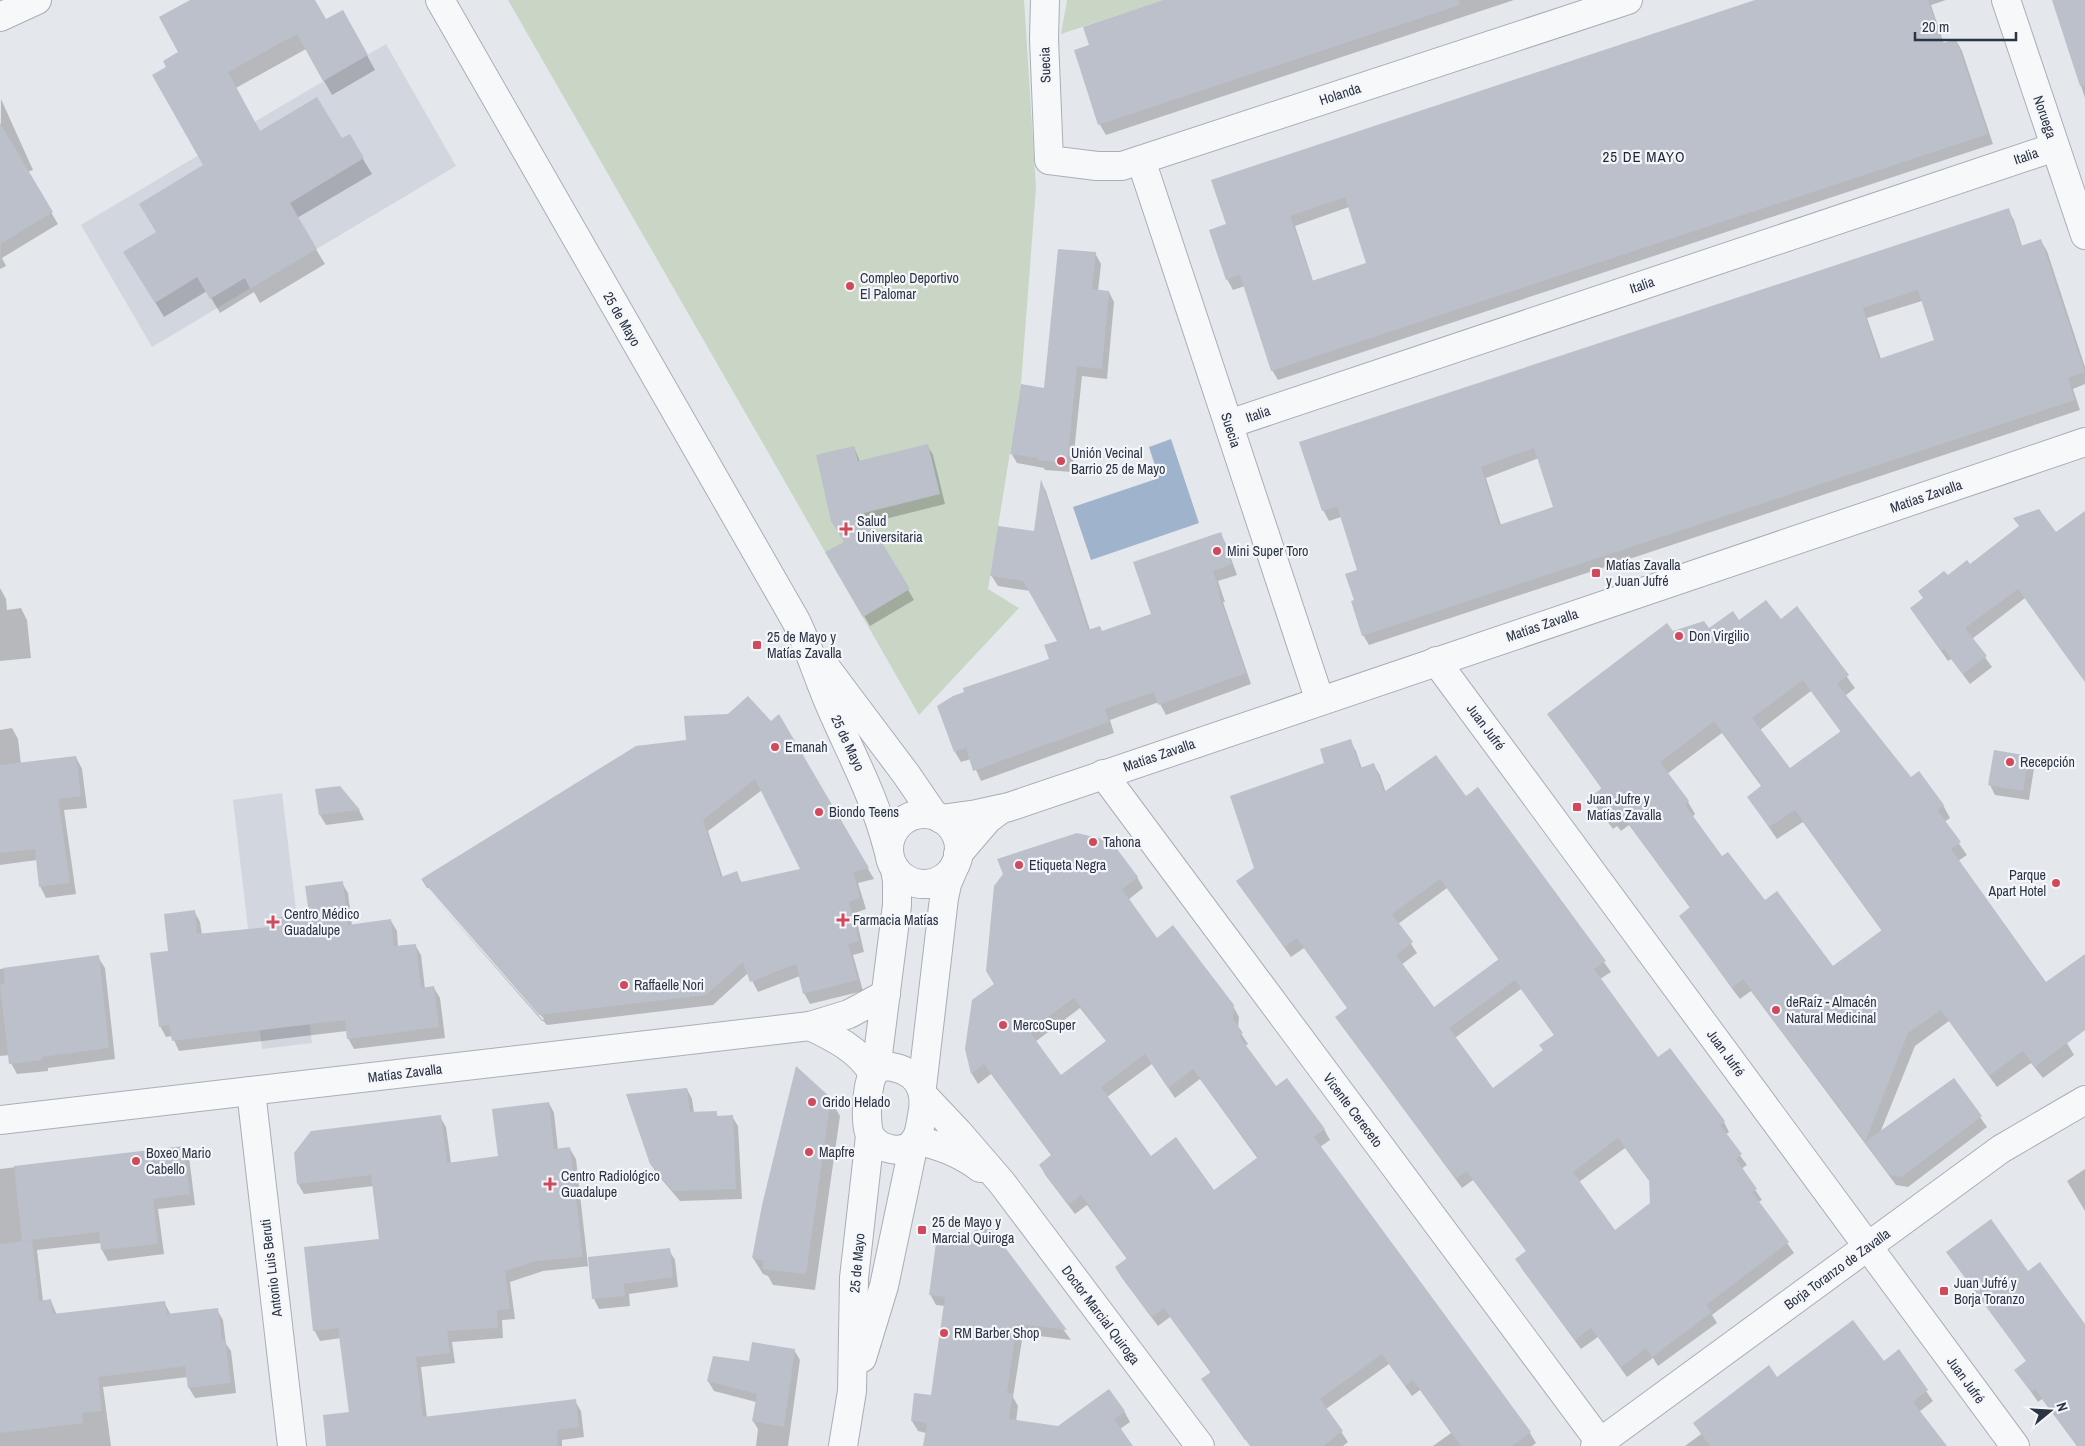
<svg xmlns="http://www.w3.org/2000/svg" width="2085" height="1446" viewBox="0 0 2085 1446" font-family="'Archivo Narrow',sans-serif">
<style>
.built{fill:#d2d6de}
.green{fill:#c9d6c5}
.water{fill:#9fb4cc}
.shadow{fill:#0003;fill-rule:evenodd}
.building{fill:#bbc0ca;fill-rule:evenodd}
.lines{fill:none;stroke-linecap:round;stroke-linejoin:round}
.minor-casing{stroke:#a9aeb7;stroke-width:30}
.tertiary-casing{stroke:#a9aeb7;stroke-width:30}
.minor{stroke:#f7f8fa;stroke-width:28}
.tertiary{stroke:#f7f8fa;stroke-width:28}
.poi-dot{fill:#d1495b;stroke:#f4f6f9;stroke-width:2}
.labels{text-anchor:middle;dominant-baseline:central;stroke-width:4.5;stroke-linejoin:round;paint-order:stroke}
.street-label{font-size:14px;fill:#2b3445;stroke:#f4f6f9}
.poi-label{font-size:14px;fill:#2b3445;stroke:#f4f6f9;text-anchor:start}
.neighbourhood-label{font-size:15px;letter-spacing:1px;fill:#1d2536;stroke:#f4f6f9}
</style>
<rect width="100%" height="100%" fill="#e4e7ec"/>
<!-- built -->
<g class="built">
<path d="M386 44 456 166 152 347 81 225Z"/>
<path d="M282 793 312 1043 262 1049 233 800Z"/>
</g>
<!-- green -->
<g class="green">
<path d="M508 0H1024L1036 188 1021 384 988 589 1019 608 919 715Z"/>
<path d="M1067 0H1164L1061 34Z"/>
</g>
<!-- water -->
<path class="water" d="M1171 439 1199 523 1091 560 1073 507 1159 478 1149 447Z"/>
<!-- shadow -->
<g class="shadow">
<path d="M203 0H314L326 21 351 26 375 70 332 95 306 49 236 88 260 132 341 140 349 136 372 174 297 218 325 264 260 303 254 292 220 313 207 291 164 317 134 267 205 166 168 67 180 53Z"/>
<path d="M1168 0H1514L1106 135 1100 125 1075 51 1091 46Z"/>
<path d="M1760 0H1946L1931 5 1944 44 1956 40 1962 51 1993 144 1278 380 1272 370 1245 286 1233 290 1227 279 1211 231ZM1349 207 1368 264 1313 281 1295 226Z"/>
<path d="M2053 0H2085V98Z"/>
<path d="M1 99 33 170 27 172 58 224 2 258 6 266 0 269Z"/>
<path d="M2008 210 2014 220 2022 246 2041 241 2047 251 2085 367V384L2073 389 2080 410 1369 645 1363 635 1355 601 1359 571 1341 517 1329 521 1323 510ZM1922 301 1936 341 1881 359 1867 318ZM1539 458 1555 508 1501 525 1486 478Z"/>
<path d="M1095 253 1101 264 1098 291 1109 292 1114 302 1107 379 1082 376 1072 472 1045 470 1044 468 1017 463 1011 453 1045 390Z"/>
<path d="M927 445 933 455 945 504 869 523 914 600 870 626 827 553 845 542 854 447 860 462Z"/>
<path d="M1041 482 1046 491 1090 630 1103 632 1153 615 1220 533 1226 544 1237 575 1218 581 1225 602H1223L1251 684 1166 715 1159 702 1110 720 1114 733 981 781 971 759 961 762 955 752 1051 660 1058 641 1030 591 998 586 991 575 1036 533Z"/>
<path d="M2085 512V672L2080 675 2025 598 1972 639 1992 667 1970 684 1951 659 1948 661 1911 609 1947 577 1970 566 2056 534Z"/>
<path d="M0 588 6 599 7 610 21 608 27 620 31 658 0 661Z"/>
<path d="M1797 608 1855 688 1845 696 1910 779 1943 805 1950 818 1944 822 1967 855 1958 861 2046 984 2085 956V1022L2067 1043 2074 1055 2043 1078 2031 1063 1997 1087 1949 1021 1915 1046 1880 1133 1954 1080 1987 1127 1908 1187 1896 1185 1751 991 1740 999 1733 990 1680 916 1691 909 1629 825 1621 831 1617 826 1613 829 1598 809 1591 797 1602 789 1548 714 1672 633 1709 630 1739 622 1780 621ZM1811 691 1841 732 1790 770 1760 730ZM1722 733 1762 787 1748 797 1777 839 1803 822 1882 931 1832 967 1722 858 1692 817 1695 814 1688 802 1667 774Z"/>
<path d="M779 716 874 879 858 883 866 909 855 913 864 952 853 955 863 991 810 1004 804 993 800 976 758 992 748 973 713 1005 547 1025 428 890 542 1021 544 1019 430 888H427L422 880 687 741 771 722ZM762 790 802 869 742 883 736 873 723 878 708 831Z"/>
<path d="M12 728 18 739 21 764 76 757 82 769 87 808 64 810 76 894 46 898 40 886 37 860 0 865V730Z"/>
<path d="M1350 741 1356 751 1362 769 1374 765 1380 775 1386 793 1466 798 1560 900 1611 972 1600 979 1657 1059 1724 1122 1729 1132 1725 1135 1747 1165 1741 1169 1762 1200 1758 1202 1794 1253 1712 1315 1717 1323 1658 1366 1653 1358 1627 1377 1598 1337 1581 1349 1522 1269 1517 1259 1527 1252 1495 1209 1473 1180 1462 1188 1343 1027 1348 1009 1304 948 1291 957 1237 882 1255 868 1325 764ZM1447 888 1499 960 1433 1009 1401 965 1417 953 1398 924ZM1521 989 1555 1036 1544 1051 1493 1090 1455 1038ZM1625 1148 1650 1182 1651 1204 1615 1232 1579 1182Z"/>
<path d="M2028 757 2034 768 2029 800 1995 795 1990 785Z"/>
<path d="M339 788 359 810 364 820 326 825 320 815Z"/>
<path d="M1137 877 1143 888 1128 900 1156 939 1233 1006 1239 1017 1238 1029 1248 1044 1245 1046 1275 1088 1324 1129 1330 1140 1320 1147 1530 1433 1536 1443 1532 1446H1433L1451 1433 1420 1390 1412 1396 1389 1364 1326 1409 1348 1442 1343 1446H1266L1255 1432 1245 1440 1202 1379 1211 1373 1170 1317 1158 1326 1122 1278 1116 1268 1127 1259 1087 1205 1075 1214 1046 1176 1040 1165 1052 1156 991 1074 978 1084 972 1074 966 1049 973 1001ZM1080 1008 1107 1042 1061 1077 1035 1042ZM1152 1064 1175 1098 1200 1079 1258 1159 1214 1192 1151 1157 1107 1097Z"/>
<path d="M342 883 348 893 352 926 391 921 397 931 398 947 415 945 421 955 425 989 434 988 440 998 445 1038 354 1049 348 1038 347 1031 179 1051 172 1036 166 1037 160 1026 170 952 194 911 200 922 202 935 282 927 310 914Z"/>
<path d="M98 957 105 968 115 1059 48 1068V1071L17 1074 11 1063 10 1055 0 1056V969Z"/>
<path d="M687 1089 692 1099 694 1113 716 1112 718 1117 732 1116 738 1126 742 1199 680 1201 657 1174 651 1164Z"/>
<path d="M830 1099 840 1116 815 1290 773 1285 768 1276 763 1274 753 1258Z"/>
<path d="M549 1103 554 1113 558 1150 570 1149 576 1159 588 1266 669 1250 675 1260 678 1287 629 1294 630 1306 599 1309 594 1299 590 1266 543 1271 510 1282 515 1319 502 1320 503 1338 452 1342 455 1363 421 1367 427 1418 575 1401 581 1411 584 1437 562 1440V1446H327L350 1413 341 1338 320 1341 314 1330 381 1240 374 1186 304 1194 298 1184 440 1117 446 1127 451 1163 499 1157Z"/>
<path d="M183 1147 189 1157 195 1205 158 1209 164 1254 108 1261 102 1250 101 1243 37 1250 43 1301H51L57 1315 164 1302 171 1315 217 1310 223 1320 226 1344 231 1351 236 1393 195 1398 189 1388 188 1377 103 1387 111 1446H0V1169Z"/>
<path d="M2085 1169V1211L2067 1181Z"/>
<path d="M986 1224 1071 1340 1023 1334 1013 1397 1018 1406 1016 1422 1052 1432 1124 1411 1130 1422 1120 1429 1132 1446H924L926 1433 918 1431 912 1421 932 1397 945 1306 936 1305 930 1294 964 1241Z"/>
<path d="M2028 1273 2085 1326V1446H2077L2042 1399 2038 1402 2016 1370 2027 1362Z"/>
<path d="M794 1350 800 1360 788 1446H756L758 1429 753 1421 756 1402 714 1391 708 1381 750 1363Z"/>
<path d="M1898 1351 1933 1401 1919 1412 1945 1446H1685L1777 1378 1883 1362Z"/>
</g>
<!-- building -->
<g class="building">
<path d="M190 0H315L326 19 343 10 368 55 323 81 297 34 228 72 260 131 317 97 342 138 350 134 364 158 290 203 317 249 250 289 245 278 210 299 197 277 155 303 123 252 156 232 139 204 203 165 152 75 166 67 163 61 178 52 159 17Z"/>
<path d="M1163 0H1459L1460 5 1098 125 1074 50 1089 45 1083 27Z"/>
<path d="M1755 0H1928L1943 43 1956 39 1988 134 1271 371 1240 275 1226 280 1209 230 1226 224 1211 180ZM1345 197 1366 263 1312 281 1290 216Z"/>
<path d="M2052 0H2085V85L2080 86Z"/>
<path d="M0 123 53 212 0 244Z"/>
<path d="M2009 208 2021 246 2041 239 2085 372 2068 378 2075 400 1362 636 1351 601 1354 600 1345 574 1357 570 1337 506 1322 511 1299 442ZM1918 290 1934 340 1879 359 1863 308ZM1534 448 1553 507 1499 525 1481 467Z"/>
<path d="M1058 249 1096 252 1092 289 1109 291 1102 369 1077 366 1067 463 1038 460V458L1010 454 1021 384 1044 388Z"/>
<path d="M928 444 940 494 864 513 910 589 863 617 825 552 844 542 831 521 816 455 854 446 858 461Z"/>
<path d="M1041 479 1088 630 1100 626 1102 631 1151 614 1133 562 1221 532 1232 564 1213 571 1220 591 1218 592 1246 673 1158 705 1154 692 1105 709 1109 722 973 771 966 748 954 752 937 706 953 696 964 692 963 688 1049 659 1044 645 1057 641 1023 581 990 576 998 526 1034 531Z"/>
<path d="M2039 509 2056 532 2085 511V682L2018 589 1965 628 1987 656 1963 674 1944 649 1941 651 1910 608 1923 598 1918 591 1944 571 1948 575 1967 560 1970 564 2019 526 2013 518Z"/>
<path d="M1766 600 1781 619 1797 606 1849 675 1837 684 1911 777 1919 771 1944 805 1937 810 1961 842 1951 849 2046 982 2085 954V1030L2035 1067 2023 1051 1989 1076 1941 1010 1908 1033 1865 1142 1743 979 1732 988 1724 977 1679 916 1690 907 1621 813 1613 820 1609 815 1605 818 1590 797 1602 788 1547 714 1667 623 1673 631 1704 621 1709 628 1733 611 1739 620ZM1803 680 1841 731 1790 768 1752 718ZM1714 721 1762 785 1747 797 1769 827 1795 810 1882 930 1833 966 1777 891 1765 900 1728 852 1722 856 1685 805 1689 801 1660 762Z"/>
<path d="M748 696 771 721 779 714 869 868 853 872 860 898 849 902 859 941 848 944 858 980 803 994 796 964 750 982 743 962 706 995 539 1015 421 879 636 746 686 740 684 716 728 714ZM755 779 800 869 741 882 737 871 721 877 703 820Z"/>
<path d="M1351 739 1360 768 1374 763 1384 792 1436 755 1466 796 1478 787 1606 961 1594 969 1658 1057 1670 1048 1725 1121 1720 1125 1742 1154 1736 1159 1757 1189 1752 1192 1789 1242 1706 1305 1712 1312 1652 1357 1646 1348 1621 1367 1591 1328 1575 1340 1515 1259 1526 1251 1488 1198 1466 1171 1456 1179 1335 1017 1347 1008 1297 938 1284 947 1236 881 1254 868 1230 796 1324 763 1320 749ZM1440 879 1499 959 1434 1007 1396 955 1413 942 1392 914ZM1515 980 1554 1035 1539 1045 1543 1050 1493 1088 1449 1028ZM1618 1138 1649 1180 1650 1203 1615 1230 1573 1172Z"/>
<path d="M1994 750 2029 756 2023 791 1988 785Z"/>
<path d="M76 756 81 796 58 799 70 883 39 887 35 849 0 853V765Z"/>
<path d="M340 786 360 810 319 815 315 789Z"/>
<path d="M1077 833 1111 841 1138 877 1122 889 1157 938 1173 925 1234 1005 1233 1019 1243 1033 1239 1036 1276 1086 1287 1078 1325 1129 1314 1137 1531 1432 1512 1446H1461L1413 1380 1405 1386 1382 1354 1320 1399 1343 1431 1323 1446H1250L1201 1379 1211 1372 1173 1321 1164 1308 1151 1317 1115 1267 1127 1258 1081 1195 1068 1205 1039 1165 1051 1155 984 1064 971 1074 965 1049 972 1000 994 984 986 971 994 886 1003 874 997 859ZM1074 998 1106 1041 1061 1075 1029 1031ZM1145 1054 1168 1088 1193 1069 1258 1157 1214 1190 1176 1137 1151 1156 1101 1087Z"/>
<path d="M343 881 348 925 391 919 394 946 416 944 421 988 434 986 439 1027 347 1039 345 1020 172 1041 169 1025 159 1027 150 953 168 951 164 914 195 910 197 934 280 926 279 917 309 913 305 886Z"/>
<path d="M99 955 109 1048 42 1057V1060L9 1064 0 985 5 983 3 968Z"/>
<path d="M796 1066 831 1098 806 1274 762 1269 764 1261 752 1258 762 1205Z"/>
<path d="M1954 1078 1982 1116 1902 1177 1889 1175 1865 1142Z"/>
<path d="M687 1088 690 1112 717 1111V1116L733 1115 736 1189 673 1191 650 1164 626 1094Z"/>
<path d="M549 1102 554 1149 570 1147 583 1257 537 1261 505 1271 510 1309 497 1310 498 1328 447 1331 450 1353 416 1357 423 1417 576 1399 579 1427 557 1430 558 1446H326L323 1415 349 1412 338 1328 313 1331 304 1247 379 1239 371 1175 297 1184 294 1153 311 1131 441 1115 447 1163 498 1156 492 1109Z"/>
<path d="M184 1146 190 1194 153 1199 158 1244 101 1250 99 1232 22 1241 14 1166Z"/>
<path d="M1991 1219 2028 1271 2040 1262 2085 1324V1446H2077L2035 1389 2031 1392 2014 1370 2026 1361 1946 1252Z"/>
<path d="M986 1222 1067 1330 1017 1324 1007 1393 1013 1394 1009 1419 1058 1426 1109 1389 1125 1411 1114 1419 1133 1446H923L927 1423 911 1421 914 1393 931 1395 936 1359 945 1297 929 1295 937 1235 963 1240Z"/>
<path d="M32 1240 39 1301 51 1299 53 1314 165 1301 167 1314 218 1308 222 1340H225L231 1383 188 1388 185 1366 98 1377 102 1411 82 1413 83 1423 0 1433V1244Z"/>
<path d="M670 1248 673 1277 624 1284 625 1296 592 1299 588 1257Z"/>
<path d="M1853 1320 1884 1361 1899 1349 1928 1390 1913 1402 1947 1446H1710L1693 1423 1769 1365 1777 1377Z"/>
<path d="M752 1342 795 1349 784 1427 752 1421 757 1394 707 1381 713 1356 749 1361Z"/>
</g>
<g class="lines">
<defs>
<g id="minor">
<path d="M1045 0 1044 39 1049 160 1097 166H1122L1628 0"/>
<path d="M2006 0 2085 235"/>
<path d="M0 17 37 0"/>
<path d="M1141 160 1320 701"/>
<path d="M1229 424 2055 147"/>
<path d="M1436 661 2015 1446"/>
<path d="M1103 774 1603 1446"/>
<path d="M941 819 977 814 1009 807 2085 442"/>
<path d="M958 854 988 819 1000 810"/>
<path d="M810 1026C833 1037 860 1050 873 1074"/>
<path d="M251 1091 292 1446"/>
<path d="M924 1096 958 1132 1002 1183 1200 1446"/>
<path d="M0 1120 810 1026 849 1014 886 994"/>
<path d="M915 1140C939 1145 961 1153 980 1168"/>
<path d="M1595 1446 2001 1149 2085 1100"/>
</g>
<g id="tertiary">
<path d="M440 0 796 621C810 650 819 681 832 710 853 758 875 798 888 849"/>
<path d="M824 665 906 774 934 815"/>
<circle cx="924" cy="849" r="35"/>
<path d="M887 1066C916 1070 928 1087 922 1116 920 1125 920 1135 914 1142 904 1155 880 1150 871 1137 864 1126 866 1079 876 1070 879 1068 883 1067 887 1066Z"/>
<path d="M876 1070 897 905V881L895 869"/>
<path d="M922 1087 944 898 947 884 955 865"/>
<path d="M862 1358 884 1286 914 1143"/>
<path d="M843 1446 852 1391 854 1278 870 1136"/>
</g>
</defs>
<!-- minor casing -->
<use href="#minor" class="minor-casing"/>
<!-- tertiary casing -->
<use href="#tertiary" class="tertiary-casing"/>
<!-- minor -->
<use href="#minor" class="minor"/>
<!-- tertiary -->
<use href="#tertiary" class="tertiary"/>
</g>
<!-- markers -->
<g class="poi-dot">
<circle cx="850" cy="286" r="5"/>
<circle cx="1061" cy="461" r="5"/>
<path d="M843.5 521.5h5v5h5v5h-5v5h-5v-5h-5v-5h5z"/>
<circle cx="1217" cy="551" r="5"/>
<rect x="1591" y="568" width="10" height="10" rx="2.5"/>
<circle cx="1679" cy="636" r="5"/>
<rect x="752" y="640" width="10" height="10" rx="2.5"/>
<circle cx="775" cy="747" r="5"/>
<circle cx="2010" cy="762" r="5"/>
<rect x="1572" y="802" width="10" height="10" rx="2.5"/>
<circle cx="819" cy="812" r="5"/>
<circle cx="1093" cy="842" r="5"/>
<circle cx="1019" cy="865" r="5"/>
<circle cx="2056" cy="883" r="5"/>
<path d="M840.5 912.5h5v5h5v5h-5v5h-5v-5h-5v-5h5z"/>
<path d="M270.5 914.5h5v5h5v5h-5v5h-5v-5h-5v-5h5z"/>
<circle cx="624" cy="985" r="5"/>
<circle cx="1776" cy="1010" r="5"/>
<circle cx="1003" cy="1025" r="5"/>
<circle cx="812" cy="1102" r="5"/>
<circle cx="809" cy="1152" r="5"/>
<circle cx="136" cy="1161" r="5"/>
<path d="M547.5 1176.5h5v5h5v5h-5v5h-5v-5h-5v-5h5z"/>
<rect x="917" y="1225" width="10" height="10" rx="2.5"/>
<rect x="1939" y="1286" width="10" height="10" rx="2.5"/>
<circle cx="944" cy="1333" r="5"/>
</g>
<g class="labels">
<!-- street labels -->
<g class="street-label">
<text transform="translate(1045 65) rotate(-92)">Suecia</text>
<text transform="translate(1340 94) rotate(-18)">Holanda</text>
<text transform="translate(2045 117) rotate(71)">Noruega</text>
<text transform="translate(2026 156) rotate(-19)">Italia</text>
<text transform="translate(1642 285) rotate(-19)">Italia</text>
<text transform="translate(622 319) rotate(60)">25 de Mayo</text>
<text transform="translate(1258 414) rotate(-19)">Italia</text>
<text transform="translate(1231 430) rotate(72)">Suecia</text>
<text transform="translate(1926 496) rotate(-19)">Matías Zavalla</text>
<text transform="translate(1542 625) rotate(-19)">Matías Zavalla</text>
<text transform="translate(1486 727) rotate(53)">Juan Jufré</text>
<text transform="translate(848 743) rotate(65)">25 de Mayo</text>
<text transform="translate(1159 755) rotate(-19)">Matías Zavalla</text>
<text transform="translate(1726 1053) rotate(54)">Juan Jufré</text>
<text transform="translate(405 1073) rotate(-7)">Matías Zavalla</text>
<text transform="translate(1353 1110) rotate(53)">Vicente Cereceto</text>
<text transform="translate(857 1263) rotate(-85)">25 de Mayo</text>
<text transform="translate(271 1268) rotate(-97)">Antonio Luis Beruti</text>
<text transform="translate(1837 1269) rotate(-36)">Borja Toranzo de Zavalla</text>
<text transform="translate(1101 1315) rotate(53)">Doctor Marcial Quiroga</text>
<text transform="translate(1966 1380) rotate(54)">Juan Jufré</text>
</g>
<!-- poi labels -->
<g class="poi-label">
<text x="860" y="278">Compleo Deportivo<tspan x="860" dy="16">El Palomar</tspan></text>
<text x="1071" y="453">Unión Vecinal<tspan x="1071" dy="16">Barrio 25 de Mayo</tspan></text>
<text x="857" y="521">Salud<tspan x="857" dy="16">Universitaria</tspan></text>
<text x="1227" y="551">Mini Super Toro</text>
<text x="1606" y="565">Matías Zavalla<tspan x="1606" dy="16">y Juan Jufré</tspan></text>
<text x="1689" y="636">Don Virgilio</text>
<text x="767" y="637">25 de Mayo y<tspan x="767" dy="16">Matías Zavalla</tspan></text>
<text x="785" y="747">Emanah</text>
<text x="2020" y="762">Recepción</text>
<text x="1587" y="799">Juan Jufre y<tspan x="1587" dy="16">Matías Zavalla</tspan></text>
<text x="829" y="812">Biondo Teens</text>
<text x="1103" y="842">Tahona</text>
<text x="1029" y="865">Etiqueta Negra</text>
<text x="2046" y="875" text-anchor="end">Parque<tspan x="2046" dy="16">Apart Hotel</tspan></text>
<text x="284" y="914">Centro Médico<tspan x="284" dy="16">Guadalupe</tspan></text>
<text x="853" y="920">Farmacia Matías</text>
<text x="634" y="985">Raffaelle Nori</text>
<text x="1786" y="1002">deRaíz - Almacén<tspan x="1786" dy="16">Natural Medicinal</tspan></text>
<text x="1013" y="1025">MercoSuper</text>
<text x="822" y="1102">Grido Helado</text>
<text x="819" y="1152">Mapfre</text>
<text x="146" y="1153">Boxeo Mario<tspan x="146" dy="16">Cabello</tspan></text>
<text x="561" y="1176">Centro Radiológico<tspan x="561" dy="16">Guadalupe</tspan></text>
<text x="932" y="1222">25 de Mayo y<tspan x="932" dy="16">Marcial Quiroga</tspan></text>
<text x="1954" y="1283">Juan Jufré y<tspan x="1954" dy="16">Borja Toranzo</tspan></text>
<text x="954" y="1333">RM Barber Shop</text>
</g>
<!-- neighbourhood labels -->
<g class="neighbourhood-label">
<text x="1644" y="156">25 DE MAYO</text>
</g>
</g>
<!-- north arrow -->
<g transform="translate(2050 1411) rotate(72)" stroke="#f4f6f9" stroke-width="4" paint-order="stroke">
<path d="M0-4L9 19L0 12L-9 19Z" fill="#2b3445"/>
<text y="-8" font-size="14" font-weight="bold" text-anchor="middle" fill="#2b3445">N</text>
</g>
<!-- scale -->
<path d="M1915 32v8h101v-8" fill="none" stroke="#2b3445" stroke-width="2.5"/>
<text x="1922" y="32" font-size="15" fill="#2b3445" stroke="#f4f6f9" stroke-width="4" paint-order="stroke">20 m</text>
</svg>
